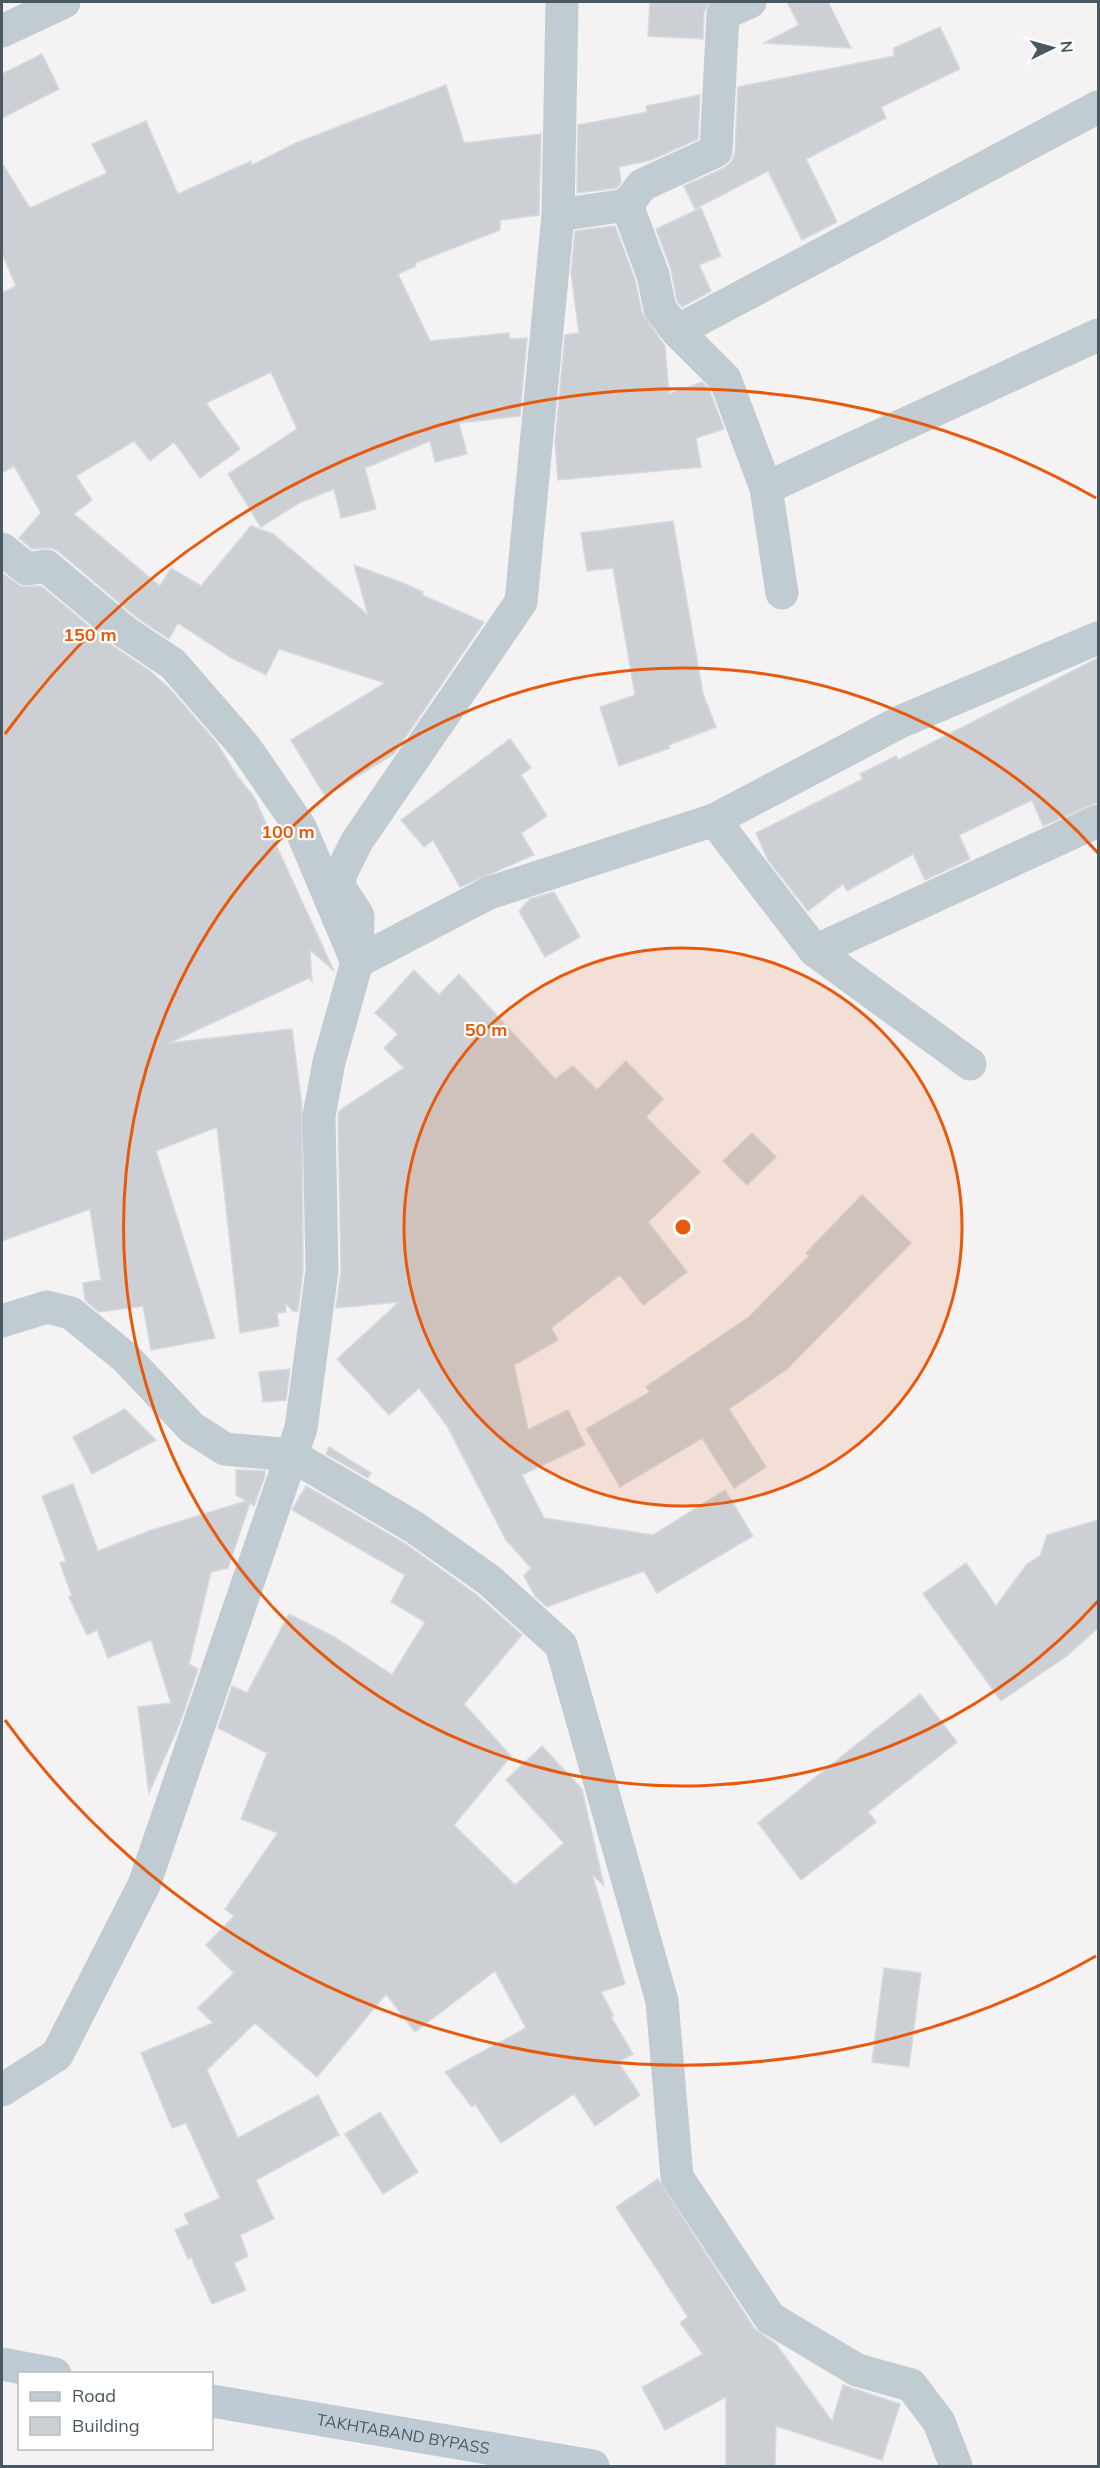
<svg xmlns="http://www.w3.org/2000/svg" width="1100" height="2468" viewBox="0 0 1100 2468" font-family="Mulish,sans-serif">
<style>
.building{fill:#ccd0d5;stroke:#d6d9de;stroke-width:1.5}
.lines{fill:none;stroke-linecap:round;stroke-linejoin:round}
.street{stroke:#c0cbd2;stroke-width:33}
.secondary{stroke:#becbd4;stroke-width:33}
.ring{fill:none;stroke:#e8590c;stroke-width:3}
.labels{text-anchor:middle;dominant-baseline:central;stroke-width:4.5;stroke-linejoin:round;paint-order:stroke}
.street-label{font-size:16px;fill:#495861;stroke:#fff}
.centre{fill:#e8590c;stroke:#fff;stroke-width:3}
.ring-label{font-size:18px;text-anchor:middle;font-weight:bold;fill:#e8590c;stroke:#fff;stroke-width:4.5;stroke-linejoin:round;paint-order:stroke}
</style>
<rect width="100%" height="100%" fill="#f5f2f3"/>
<!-- building -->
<g class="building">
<path d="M650 2H710L704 12 703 39 648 36Z"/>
<path d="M787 2H828L851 48 764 43 799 25Z"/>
<path d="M940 27 960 69 881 107 886 118 806 159 837 222 802 240 768 171 695 209 684 186 724 168 732 161 735 152 738 87 894 56V48Z"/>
<path d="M42 54 59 89 2 118V74Z"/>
<path d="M446 85 464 143 541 134 539 215 500 220V230L415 263 416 266 398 274 430 341 509 333 510 339 527 338 520 416 459 423 467 454 435 462 430 441 365 468 376 509 341 518 334 489 299 503 261 527 228 474 297 429 271 372 206 403 240 449 200 478 174 442 150 461 134 441 76 476 92 500 74 514 160 586 171 568 201 586 251 526 273 534 368 615 354 565 403 583 423 592 422 595 484 622 394 754 325 796 291 740 385 683 279 649 266 675 230 657 178 623 169 639 136 617 58 551 51 548 32 549 19 538 41 513 14 466 2 473V293L16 286 2 253V163L30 208 107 173 92 144 146 121 178 194 251 161 252 165 296 143Z"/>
<path d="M700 95 698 139 651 160 619 167 621 182 617 188 577 193 578 125 647 112 646 106Z"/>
<path d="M701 208 721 256 699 265 711 291 682 307 677 301 671 269 656 229Z"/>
<path d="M615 226 635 280 642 313 665 346 669 394 702 382 709 389 724 429 696 438 701 467 558 480 555 442 565 335 579 333 571 273 575 231Z"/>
<path d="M673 521 703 694 716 727 669 745 670 748 619 766 600 707 635 695 613 568 587 571 581 533Z"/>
<path d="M2 573 22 587 41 586 113 646 150 671 170 689 216 742 238 777 254 797 334 971 310 950 312 982 309 978 169 1043 292 1029 302 1106 303 1270 298 1311H293L285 1303 286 1312 277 1313 279 1326 240 1333 217 1127 156 1151 215 1338 151 1350 143 1306 99 1312 85 1300 83 1283 101 1280 90 1209 2 1241Z"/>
<path d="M1098 658V802L1043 826 1032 800 959 835 970 859 925 880 913 854 847 891 843 884 808 911 768 860 756 833 863 779 860 774 896 756 898 760Z"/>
<path d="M510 739 531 768 521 775 547 816 521 833 534 855 460 887 433 840 424 847 401 820Z"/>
<path d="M554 892 580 937 545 957 519 911 530 899Z"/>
<path d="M414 970 439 995 459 974 555 1079 573 1066 597 1090 626 1061 663 1099 646 1117 700 1172 648 1222 687 1272 643 1305 620 1275 551 1328 558 1340 514 1365 528 1430 568 1410 585 1445 522 1475 544 1518 653 1535 725 1490 753 1536 657 1593 644 1571 547 1607 535 1596 524 1576 531 1568 506 1540 447 1426 419 1388 389 1415 337 1359 399 1302 336 1308 341 1271 338 1118 339 1111 404 1068 384 1048 398 1034 375 1013Z"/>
<path d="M752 1133 776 1157 747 1185 723 1161Z"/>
<path d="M862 1195 911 1243 787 1369 729 1409 766 1467 734 1488 702 1438 620 1487 586 1429 650 1392 646 1387 749 1317 809 1256 806 1253Z"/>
<path d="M290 1369 286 1400 263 1402 259 1372Z"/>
<path d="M125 1409 156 1440 92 1474 73 1437Z"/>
<path d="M329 1447 371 1473 368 1478 326 1454Z"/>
<path d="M236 1470 265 1471V1475L254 1506 250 1503 228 1568 211 1572 189 1664 198 1669 180 1723 149 1793 138 1707 171 1703 151 1640 108 1658 97 1630 87 1635 69 1597 72 1596 60 1563 66 1561 42 1496 73 1484 98 1551 149 1531 246 1501 236 1495Z"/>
<path d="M306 1486 404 1543 477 1595 522 1635 464 1704 511 1756 454 1825 515 1885 564 1843 506 1780 542 1746 582 1789 604 1886 592 1874 625 1984 601 1992 614 2016 611 2017 633 2054 618 2062 640 2095 595 2126 574 2094 501 2143 475 2104 472 2107 445 2072 526 2028 495 1971 415 2032 386 1994 317 2077 255 2023 207 2070 238 2138 318 2095 339 2135 256 2180 274 2219 240 2235 248 2256 234 2263 246 2290 212 2304 191 2257 188 2259 175 2230 189 2224 184 2214 220 2198 186 2123 172 2128 141 2053 213 2023 198 2008 234 1973 206 1945 234 1916 225 1909 278 1833 241 1819 267 1753 218 1728 232 1686 247 1693 289 1614 336 1638 392 1675 425 1622 391 1602 405 1575 292 1510Z"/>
<path d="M1098 1520V1628L1068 1655 1001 1701 923 1594 966 1563 996 1606 1027 1564 1040 1556 1047 1535Z"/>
<path d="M920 1694 957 1742 868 1812 876 1822 801 1880 758 1823Z"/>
<path d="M884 1968 921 1973 909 2067 872 2062Z"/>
<path d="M380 2112 418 2172 383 2194 345 2134Z"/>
<path d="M658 2179 754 2328 776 2344 832 2421 843 2385 900 2404 882 2460 776 2426 775 2466H726V2397L665 2430 642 2387 703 2354 680 2323 688 2317 616 2207Z"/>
</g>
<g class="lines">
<!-- street -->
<g class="street">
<path d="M2 31 64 2"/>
<path d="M627 205 653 275 660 309 677 331 725 379 766 488 782 593"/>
<path d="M558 215 627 205 642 185 716 151 723 14 750 2"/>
<path d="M677 331 1098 107"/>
<path d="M766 488 1098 335"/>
<path d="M2 549 27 569 46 566 125 632 173 664 245 747 300 827 357 962 489 893 714 820 902 721 1098 638"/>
<path d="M714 820 815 951 970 1064"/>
<path d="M815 951 1098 821"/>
<path d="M2 1321 47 1307 71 1313 126 1358 192 1428 225 1449 291 1455 414 1527 489 1580 561 1645 662 2001 677 2177 770 2318 857 2370 911 2385 939 2422 956 2466"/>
<path d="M2 2090 57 2055 144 1885 301 1428 322 1271 319 1116 329 1062 357 962 358 916 340 888V875L357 841 521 602 558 215 562 2"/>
</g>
<!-- secondary -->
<g class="secondary">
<path d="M2 2364 55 2374"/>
<path id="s1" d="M212 2401 593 2466"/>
</g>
</g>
<!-- distance rings -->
<circle cx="683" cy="1227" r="279" fill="#e8590c" fill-opacity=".12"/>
<g class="ring">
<circle cx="683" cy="1227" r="279"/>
<path d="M1098 1601A559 559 0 1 1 1098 853"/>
<path d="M1096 1956A838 838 0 0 1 5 1720M5 734A838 838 0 0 1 1096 498"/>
</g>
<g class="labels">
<!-- street labels -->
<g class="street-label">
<text stroke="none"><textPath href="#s1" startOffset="194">TAKHTABAND BYPASS</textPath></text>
</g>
</g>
<circle cx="683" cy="1227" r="9" class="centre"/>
<g class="ring-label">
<text x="90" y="641">150 m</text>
<text x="288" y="838">100 m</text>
<text x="486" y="1036">50 m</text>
</g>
<!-- border -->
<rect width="1100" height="2468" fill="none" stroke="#495861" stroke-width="6"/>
<!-- legend -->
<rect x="18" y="2372" width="195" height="78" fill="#ffffff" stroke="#b6bcc0" stroke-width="1.5"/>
<rect x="30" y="2392" width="30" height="9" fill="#becbd4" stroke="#b6bcc0" stroke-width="1.5"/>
<text x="72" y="2402" font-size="18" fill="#495861">Road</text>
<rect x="30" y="2417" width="30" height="18" fill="#ccd0d5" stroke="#b6bcc0" stroke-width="1.5"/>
<text x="72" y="2432" font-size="18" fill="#495861">Building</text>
<!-- north arrow -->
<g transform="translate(1052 48) rotate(85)" stroke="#ffffff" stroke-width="4.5" paint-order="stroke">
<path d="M0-4.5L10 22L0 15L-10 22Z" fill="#495861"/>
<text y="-9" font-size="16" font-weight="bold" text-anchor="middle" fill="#495861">N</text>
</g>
</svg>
